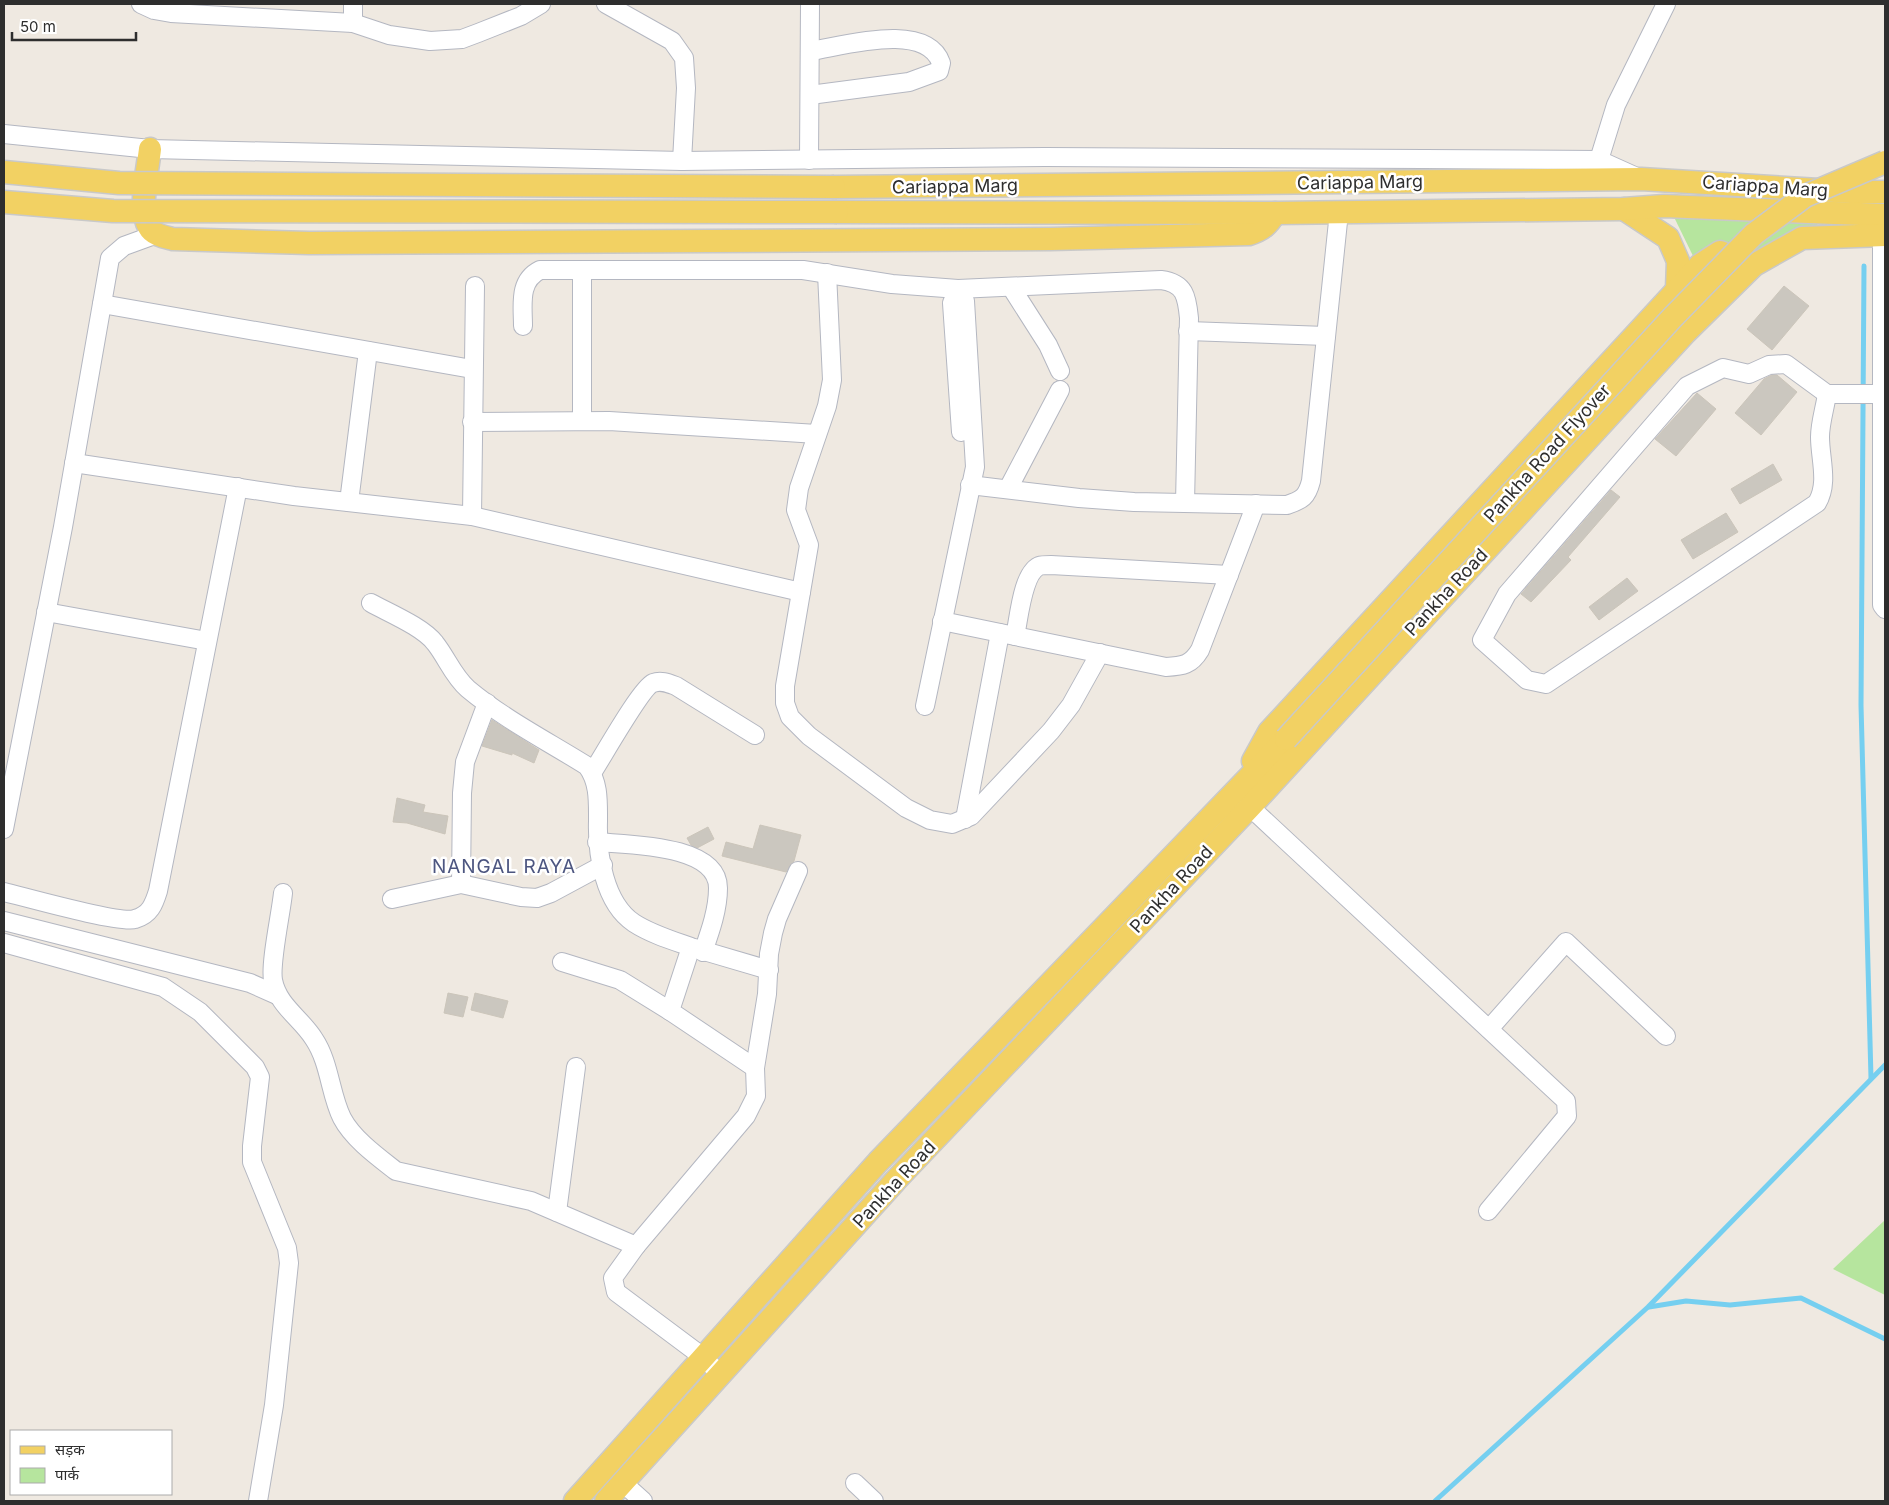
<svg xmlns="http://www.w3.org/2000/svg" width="1889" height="1505" viewBox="0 0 1889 1505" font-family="Inter,'Noto Sans Devanagari',sans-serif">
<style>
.green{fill:#b6e59e}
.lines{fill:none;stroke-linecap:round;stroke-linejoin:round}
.stream{stroke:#75cff0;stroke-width:5}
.building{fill:#cbc7bf;stroke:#cbc5ba}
.minor-casing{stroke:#b4b7c1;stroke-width:20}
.major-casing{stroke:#c9c9c9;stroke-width:25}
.minor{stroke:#fff;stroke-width:18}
.major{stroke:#f2d163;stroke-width:22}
.major-bridge-casing{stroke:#c9c9c9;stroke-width:25;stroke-linecap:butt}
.major-bridge{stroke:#f2d163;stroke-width:22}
.labels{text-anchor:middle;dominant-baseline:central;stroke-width:5;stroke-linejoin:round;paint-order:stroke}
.street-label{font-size:18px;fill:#2e2e2e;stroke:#fff}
.neighbourhood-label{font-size:19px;letter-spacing:1px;fill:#4d5680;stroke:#fff}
</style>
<rect width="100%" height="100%" fill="#efe9e1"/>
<!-- green -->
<g class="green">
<path d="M1673 215 1824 221 1746 264 1695 260Z"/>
<path d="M1885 1220V1295L1833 1269Z"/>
</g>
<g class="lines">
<!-- stream -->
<g class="stream">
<path d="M1864 266 1861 705 1871 1078"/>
<path d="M1649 1307 1686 1301 1730 1305 1801 1298 1885 1339"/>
<path d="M1435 1501 1648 1307 1885 1065"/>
</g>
</g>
<!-- building -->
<g class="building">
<path d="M1784 286 1809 306 1772 350 1747 329Z"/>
<path d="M1772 375H1777L1797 392 1761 435 1735 413 1764 379Z"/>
<path d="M1697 393 1716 409 1676 456 1655 439Z"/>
<path d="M1773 464 1782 480 1740 504 1731 489Z"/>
<path d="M1611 490 1620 497 1568 557 1571 560 1531 602 1521 594Z"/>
<path d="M1726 513 1738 532 1693 559 1681 540Z"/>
<path d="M1627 578 1638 591 1599 620 1589 607Z"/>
<path d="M492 720 539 750 534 763 512 753V755L482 746Z"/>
<path d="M397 798 425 805 423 812 448 816 445 834 407 823 393 822Z"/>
<path d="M760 825 801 835 794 861 786 872 722 856 726 842 753 849Z"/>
<path d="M708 827 714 839 697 848 691 845 687 838Z"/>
<path d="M448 993 468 997 463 1017 444 1013Z"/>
<path d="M475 993 508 1001 503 1018 471 1010Z"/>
</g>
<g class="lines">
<defs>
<g id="minor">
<path d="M141 4 154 10 171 13 353 23 389 35 430 41 462 39 478 33 521 16 541 4"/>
<path d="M606 4 672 41 684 58 686 88 682 161"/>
<path d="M353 23V4"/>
<path d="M810 95 909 82 939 71 941 63C926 21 844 46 810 51"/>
<path d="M4 134 150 149 682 161 1045 157 1599 160 1639 178"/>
<path d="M809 160 810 4"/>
<path d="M1599 160 1616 105 1666 4"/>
<path d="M1882 235V605L1885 609"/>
<path d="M827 273 832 380 827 406 799 488 796 510 809 545 785 686V703L790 717 809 736 906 808 930 820 952 824 971 816 1051 731 1071 705 1100 653"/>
<path d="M1011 287 1048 345 1060 371"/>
<path d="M958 289 952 303 961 432"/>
<path d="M102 304 472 369"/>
<path d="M523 326C523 305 518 281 540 270H803L892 284 958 289 1161 280C1185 283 1187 297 1189 318L1185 503"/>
<path d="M1188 331 1326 336"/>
<path d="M1827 394C1825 408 1820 423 1820 437 1820 459 1829 483 1817 503L1546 684 1527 680 1482 640 1507 594 1687 386 1723 368 1749 374 1769 365 1786 364 1827 394H1885"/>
<path d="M582 421V270"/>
<path d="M472 422 609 421 817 434"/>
<path d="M74 463 294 496 472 516 801 592"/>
<path d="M970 485 1079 498 1134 502 1287 505C1302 500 1307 497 1311 481L1339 212"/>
<path d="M1008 489 1060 390"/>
<path d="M349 502 368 351"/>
<path d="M472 516 475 286"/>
<path d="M371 603C389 613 423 627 435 643 447 658 453 676 468 689 504 719 547 741 587 766 599 782 598 801 598 821 597 854 604 903 634 923 651 934 671 940 691 947L670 1011 755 1068 756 1096 746 1116 636 1246"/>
<path d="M46 612 207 641"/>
<path d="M942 621 1166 667C1183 666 1191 665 1200 650L1256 504"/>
<path d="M1015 636C1019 619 1022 574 1039 566 1042 565 1047 565 1051 565L1229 575"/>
<path d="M925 706 975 467 965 301 958 289"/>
<path d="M592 773C602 758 641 688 653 683 661 680 668 683 676 686L755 735"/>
<path d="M1250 807 1566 1101 1567 1116 1488 1211"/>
<path d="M965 819 1000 633"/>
<path d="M4 829 63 527 110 258 124 246 157 234"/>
<path d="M597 842C627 845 718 844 718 888 718 910 710 932 703 952"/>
<path d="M461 884 462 793 465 762 487 703"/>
<path d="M4 892C25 897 120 924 135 919 150 915 154 904 158 891L238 487"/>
<path d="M283 893C281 913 270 963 273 980 278 1006 301 1018 314 1039 330 1063 330 1094 342 1118 353 1139 378 1157 396 1171L531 1201 636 1246 613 1278 616 1292 703 1357 721 1375"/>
<path d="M392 899 461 884 521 897 537 898 551 893 603 865"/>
<path d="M4 921 250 983 277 995"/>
<path d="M4 943 163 987 200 1012 255 1067 260 1077 252 1146V1162L287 1248 289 1263 274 1405 258 1501"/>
<path d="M694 948 769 970"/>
<path d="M562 962 620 980 670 1011"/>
<path d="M1489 1029 1566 942 1666 1036"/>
<path d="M755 1068 767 994 769 954 773 933 777 919 798 871"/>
<path d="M557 1212 576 1067"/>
<path d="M623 1483 643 1501"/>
<path d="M855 1483 874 1501"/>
</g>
<g id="major">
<path d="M150 149C148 168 138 210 149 227 153 235 165 237 173 239L309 243 709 241 1051 239 1249 234C1262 230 1268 225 1275 213"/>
<path d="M834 187 1641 179 1852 192H1885"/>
<path d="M1624 209 1668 238 1678 261 1677 290"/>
<path d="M837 212 1275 213 1624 209 1664 206 1885 215"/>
<path d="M1253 761 1269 732 1700 265 1720 252 1737 259 1741 269"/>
<path d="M575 1501 878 1162 1286 739"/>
<path d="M606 1501 896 1180 1250 807 1685 333 1754 265 1802 238 1885 235"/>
</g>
</defs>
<!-- minor casing -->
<use href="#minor" class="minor-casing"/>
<!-- major casing -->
<use href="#major" class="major-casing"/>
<!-- minor -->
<use href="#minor" class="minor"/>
<!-- major -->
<use href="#major" class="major"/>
<defs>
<g id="major-bridge">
<path d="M4 172 119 183 834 187"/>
<path d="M4 202 113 211 837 212"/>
<path d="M1286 739 1672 318 1754 234 1805 196 1885 162"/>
</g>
</defs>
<!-- major-bridge casing -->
<use href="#major-bridge" class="major-bridge-casing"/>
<!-- major-bridge -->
<use href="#major-bridge" class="major-bridge"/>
</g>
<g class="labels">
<!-- street labels -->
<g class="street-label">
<text transform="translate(1360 182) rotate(-1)">Cariappa Marg</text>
<text transform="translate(955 186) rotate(-1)">Cariappa Marg</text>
<text transform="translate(1765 186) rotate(4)">Cariappa Marg</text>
<text transform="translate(1547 453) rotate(-48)">Pankha Road Flyover</text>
<text transform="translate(1446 592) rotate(-47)">Pankha Road</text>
<text transform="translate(1171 889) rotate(-47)">Pankha Road</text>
<text transform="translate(894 1184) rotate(-47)">Pankha Road</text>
</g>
<!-- neighbourhood labels -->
<g class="neighbourhood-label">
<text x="504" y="866">NANGAL RAYA</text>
</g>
</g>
<!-- border -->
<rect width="1889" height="1505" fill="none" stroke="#2e2e2e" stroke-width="10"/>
<!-- legend -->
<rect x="10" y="1430" width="162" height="65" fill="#ffffff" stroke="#ababab"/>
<rect x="20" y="1446" width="25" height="8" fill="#f2d163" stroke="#ababab"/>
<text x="55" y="1455" font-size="15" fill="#2e2e2e">सड़क</text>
<rect x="20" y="1468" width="25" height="15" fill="#b6e59e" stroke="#ababab"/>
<text x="55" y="1480" font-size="15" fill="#2e2e2e">पार्क</text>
<!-- scale -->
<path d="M12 32v8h124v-8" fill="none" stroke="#2e2e2e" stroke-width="2.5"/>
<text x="20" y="32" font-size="15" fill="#2e2e2e" stroke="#ffffff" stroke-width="4" paint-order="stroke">50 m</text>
</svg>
